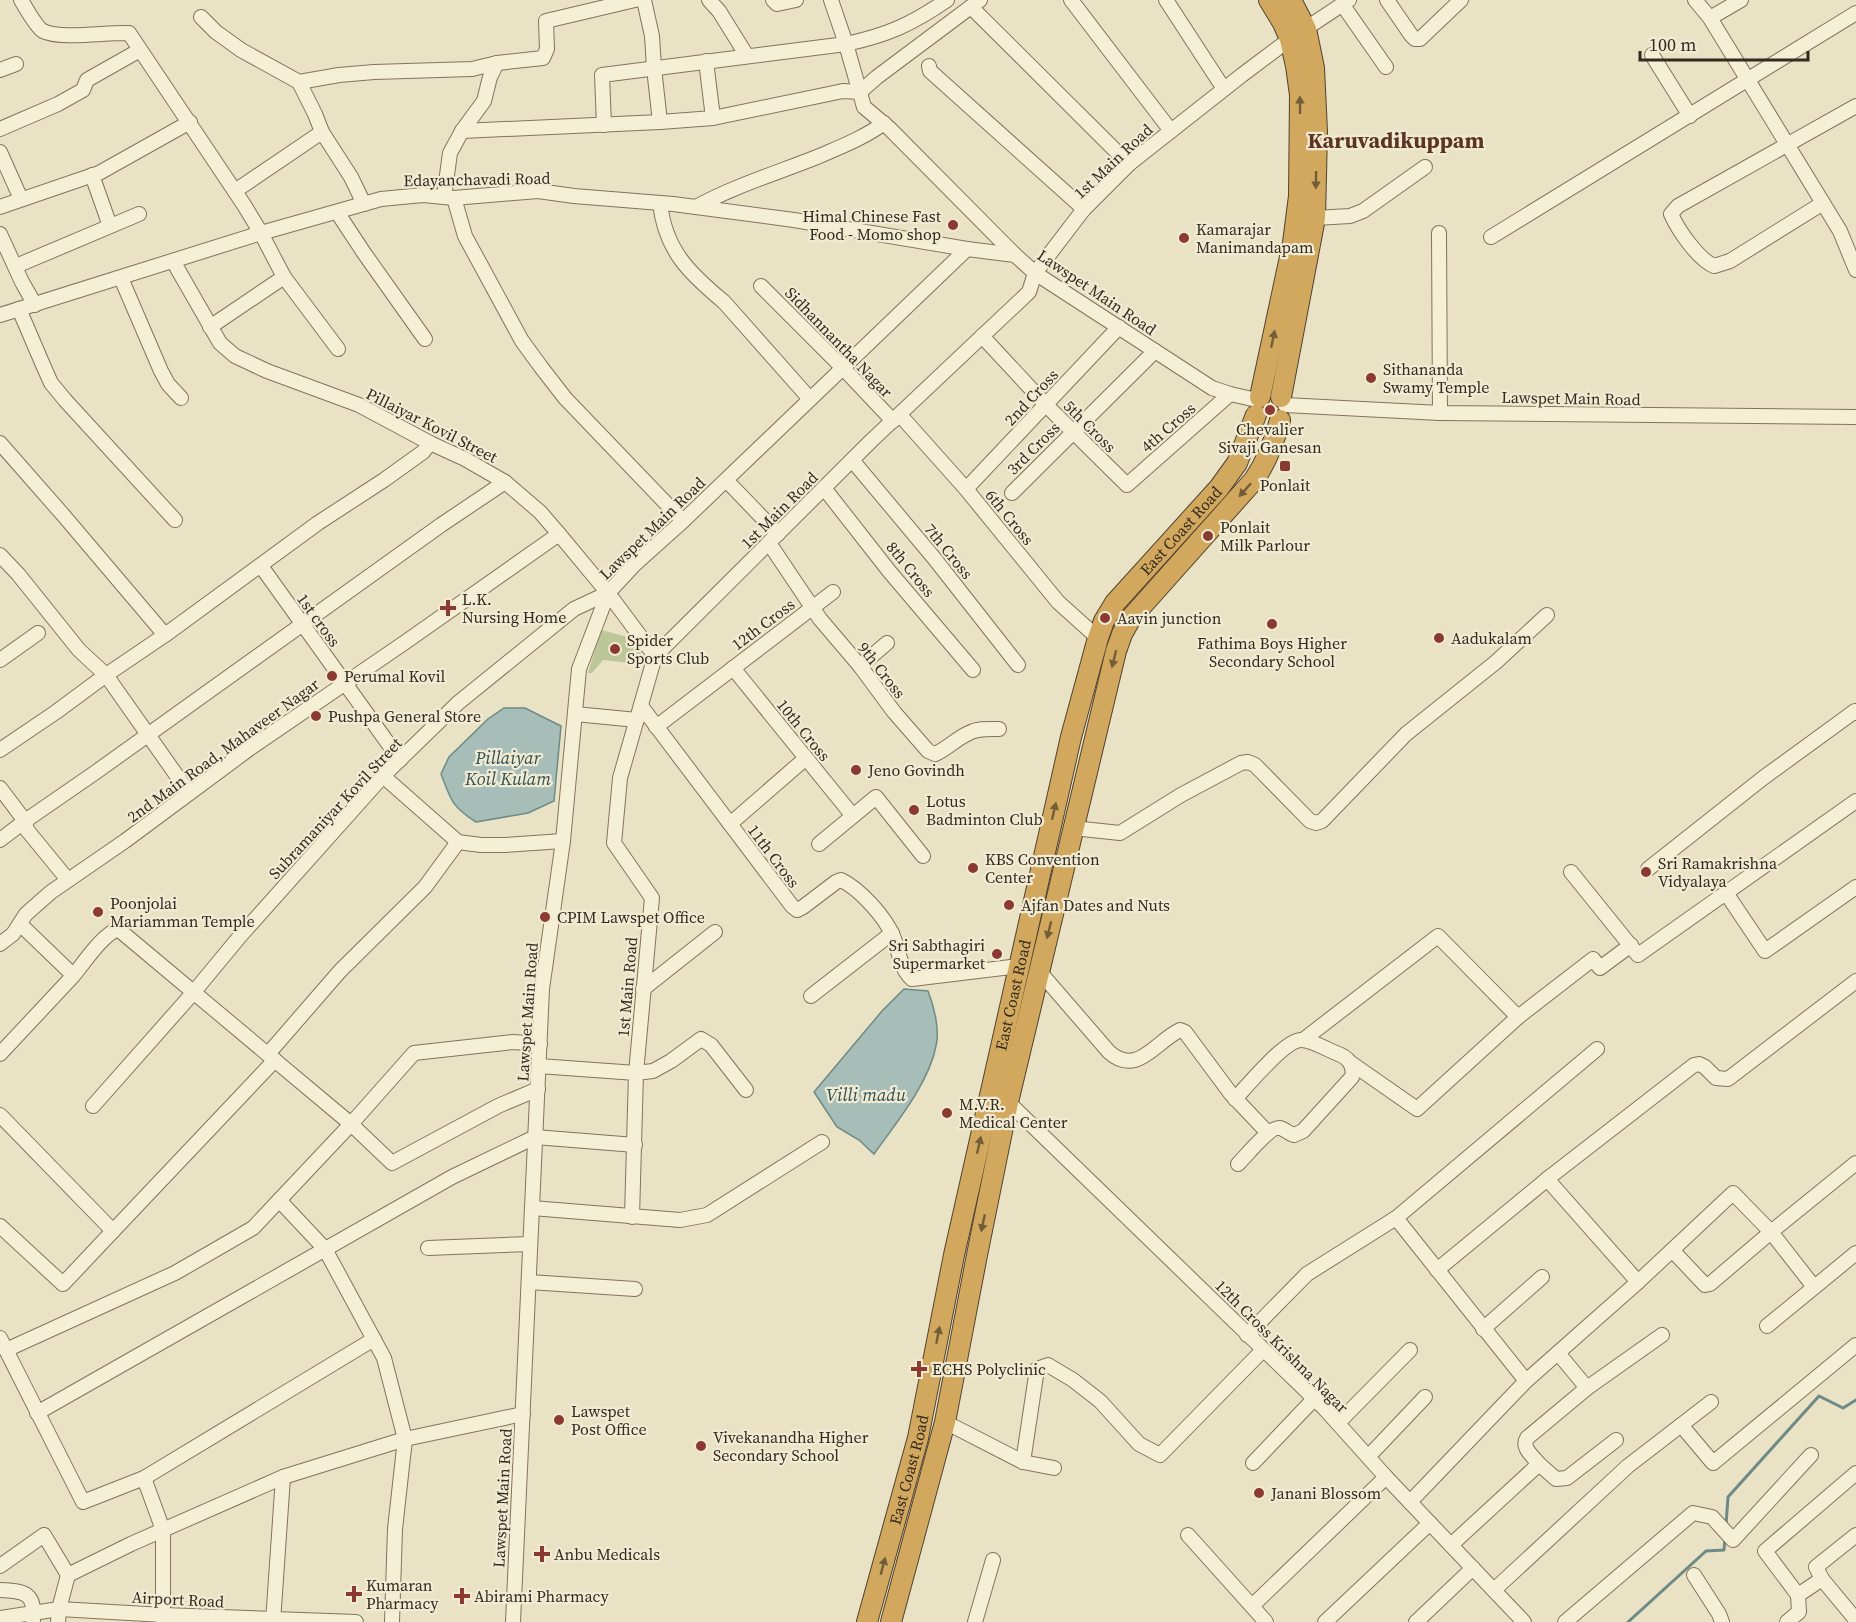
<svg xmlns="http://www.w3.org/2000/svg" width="1856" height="1622" viewBox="0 0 1856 1622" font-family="'Source Serif 4',serif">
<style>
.green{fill:#bdc699}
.water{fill:#a6bdb8;stroke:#6d8a86;stroke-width:1.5}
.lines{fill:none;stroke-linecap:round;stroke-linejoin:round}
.stream{stroke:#6d8a86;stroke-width:3}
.minor-casing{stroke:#82745c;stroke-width:16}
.highway-casing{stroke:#504230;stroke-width:22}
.minor{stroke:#f5efd6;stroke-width:14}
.highway{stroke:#d1a85d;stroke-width:20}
.oneway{fill:#735d38}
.poi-dot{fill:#8b3a32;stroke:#f2ebd3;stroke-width:2}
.labels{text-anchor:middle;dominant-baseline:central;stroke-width:4.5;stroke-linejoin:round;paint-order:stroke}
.street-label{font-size:16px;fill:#342b1f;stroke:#f2ebd3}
.poi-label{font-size:16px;fill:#342b1f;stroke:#f2ebd3;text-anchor:start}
.water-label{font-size:18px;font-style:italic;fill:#305152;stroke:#f2ebd3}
.district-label{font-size:22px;font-weight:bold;fill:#5c3422;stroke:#f2ebd3}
</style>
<rect width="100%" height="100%" fill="#e9e2c4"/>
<!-- green -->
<path class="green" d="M601 630 643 641 645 649 630 663 603 660 592 673H588Z"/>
<!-- water -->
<g class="water">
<path d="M504 708H525L561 726 554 801 528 813 476 822C451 806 451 800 441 774L449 757 488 719Z"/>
<path d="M904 989 928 991C934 1006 940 1030 936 1046 929 1083 896 1123 874 1154L859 1140 837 1127 814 1092 882 1011Z"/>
</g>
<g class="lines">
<!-- stream -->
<g class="stream">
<path d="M1726 1525 1728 1497 1819 1396 1843 1408 1856 1400"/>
<path d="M1628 1622 1706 1551 1724 1550 1725 1537"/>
</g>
<defs>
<g id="minor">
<path d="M21 0C26 8 36 27 43 31 61 40 107 32 129 33L244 205 261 233 284 277 338 349"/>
<path d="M644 0 652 36 654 68 660 122"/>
<path d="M709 0 719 11 747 56"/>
<path d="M773 0 777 4 796 0"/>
<path d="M831 0 846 44 864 107 889 128 1015 255"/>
<path d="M1071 0 1171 131"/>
<path d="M1166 0 1224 89"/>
<path d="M1387 0 1411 35 1415 39H1420L1461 0"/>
<path d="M1695 0 1710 18 1840 231 1856 270"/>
<path d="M1342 4 1386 67"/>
<path d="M971 7 1129 164"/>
<path d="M201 17 216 32 241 50 299 82 315 114 322 132 351 177 364 204"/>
<path d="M1710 18 1741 0"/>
<path d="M1652 55 1690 116"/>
<path d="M706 61 713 118"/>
<path d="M929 66 930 71 1084 209"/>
<path d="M0 70 16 64"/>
<path d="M299 82 339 75 374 72 472 69 497 63 543 58 547 49 546 21 635 0"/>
<path d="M604 125 602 75 846 44C888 35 912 24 947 0"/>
<path d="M0 129 58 104 83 90 87 80 140 50"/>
<path d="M462 131 660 122 713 118 843 91 860 92 877 77 980 0"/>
<path d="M0 152 21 199"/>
<path d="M92 175 110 226"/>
<path d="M235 191 322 132"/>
<path d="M444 197 450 153 462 131 484 101 490 77 497 63"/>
<path d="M454 198 465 236 522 341 541 367 565 398 683 521"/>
<path d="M660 203C665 250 689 273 724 302L810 399"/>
<path d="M1823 203 1730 261 1714 266C1698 259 1678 230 1671 214L1678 206 1856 106"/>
<path d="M0 207 99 173 190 122"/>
<path d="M696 207C734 186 777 173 817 157 840 147 864 138 884 123"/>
<path d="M337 212 364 253 425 339"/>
<path d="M1315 218 1350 216 1363 211 1425 167"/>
<path d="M1439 233 1440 413"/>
<path d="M0 234 22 282 35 305"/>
<path d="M1491 237 1856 13"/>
<path d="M173 261 220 343 235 356 267 371 359 405 430 443 465 459 505 482 540 512 559 534 608 593 655 656"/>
<path d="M16 266 139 214"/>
<path d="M121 278 161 371 168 384 181 398"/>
<path d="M761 286 843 368 893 421"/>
<path d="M19 309 43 365 51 383 65 400 175 520"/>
<path d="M0 315 261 233 381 199 423 195 454 198 538 191 574 196 673 204 794 220 967 249"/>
<path d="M210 327 284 277"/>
<path d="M982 336 1046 405 1127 485 1230 394"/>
<path d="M1285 405 1440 413 1856 417"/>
<path d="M900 415 966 489 1058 602 1098 638"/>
<path d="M0 443 64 516 165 635"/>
<path d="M852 460 934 558 1018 665"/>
<path d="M726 480 778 534"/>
<path d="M824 488 889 571 973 670"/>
<path d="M966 489 1119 327"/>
<path d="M1012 493 1155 351"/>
<path d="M769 543 820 619 860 666 894 712 928 751 935 754C947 749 957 738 969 733 978 728 989 729 999 729"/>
<path d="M0 555 18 574 79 650 106 675 56 712 0 750"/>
<path d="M261 566 400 760"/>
<path d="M0 660 38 633"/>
<path d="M860 666 887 643"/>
<path d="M733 668 853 816 876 797 923 856"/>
<path d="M641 706 792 906 797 910 803 907 836 882 841 880C860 889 885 917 893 936 899 950 900 969 912 979L1019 966"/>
<path d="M575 714 637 720"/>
<path d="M656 727 833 592"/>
<path d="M383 776 458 842 481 845H505L563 841"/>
<path d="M0 788 25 821 27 830 68 880"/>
<path d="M189 793 106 675 165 635 318 523 384 480 423 452 430 443"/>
<path d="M730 824 806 758"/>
<path d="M1073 828 1120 833 1181 795 1241 763 1248 762 1255 765 1310 821 1316 823 1322 821 1406 734 1496 662 1547 615"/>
<path d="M0 840 25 821 96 772 441 525 505 482"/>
<path d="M819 844 853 816"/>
<path d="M1648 869 1763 778 1855 711 1856 713"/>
<path d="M1571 872 1638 955 1856 801"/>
<path d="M1726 893 1765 951 1856 887"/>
<path d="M20 924 73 975"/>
<path d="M0 944 13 934 26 914 51 892 125 841 249 749 404 643 559 534"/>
<path d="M1039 971 1109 1052C1137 1077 1155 1042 1180 1030L1185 1032 1231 1094 1268 1133"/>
<path d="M643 989 715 932"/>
<path d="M811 996 892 933"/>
<path d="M1303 1040 1438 936 1518 1017"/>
<path d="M0 1054C24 1028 49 1002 73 976 84 963 102 935 118 929L351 1124 414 1053 513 1042 540 1044"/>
<path d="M268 1054 340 971 425 887 458 842"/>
<path d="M1351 1063 1417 1109 1518 1017 1593 959 1600 968 1631 945"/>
<path d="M539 1066 636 1073 653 1071 671 1061 701 1039 711 1045 746 1090"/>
<path d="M1235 1099C1247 1086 1285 1040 1301 1040 1312 1040 1326 1049 1336 1053 1348 1057 1355 1065 1352 1077L1303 1131 1294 1135C1290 1134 1284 1129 1280 1128 1270 1126 1246 1156 1238 1164"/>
<path d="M1008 1102 1324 1408 1386 1477 1524 1622"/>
<path d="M93 1106 193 993 241 935 383 776 458 703 574 609 608 593"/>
<path d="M0 1115 113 1231 275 1060"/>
<path d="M1547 1179 1638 1282"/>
<path d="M279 1200 325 1249 384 1358 405 1439 395 1529 392 1622"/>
<path d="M532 1208 680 1220 707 1215 822 1142"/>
<path d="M632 1217 636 1073 652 898 614 843 620 778 655 656 871 441 1029 292 1035 273 1084 209 1129 164 1242 75 1290 39 1349 0"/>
<path d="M1396 1218 1526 1381"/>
<path d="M0 1226 63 1284 113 1231"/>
<path d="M428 1248 530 1244"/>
<path d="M1437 1270 1551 1176 1694 1065 1699 1064 1705 1067 1716 1078 1728 1079 1856 981"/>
<path d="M529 1282 635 1289"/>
<path d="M1814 1287 1771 1232 1856 1163"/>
<path d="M1767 1326 1856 1253"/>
<path d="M1483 1329 1542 1277"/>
<path d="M1247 1335 1307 1274 1396 1218 1597 1049"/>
<path d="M0 1338 83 1502 144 1478 163 1530V1622"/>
<path d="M6 1350 175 1273 253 1228 351 1124 392 1163 498 1106 538 1089"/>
<path d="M1558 1353 1587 1388"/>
<path d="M37 1413 452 1177 535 1137 635 1145"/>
<path d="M945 1422 1023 1462 1054 1468"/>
<path d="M1338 1423 1410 1350"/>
<path d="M1681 1425 1713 1463 1856 1345"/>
<path d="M1368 1457 1425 1397"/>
<path d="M1023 1462 1037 1369 1048 1365 1073 1380 1100 1401 1139 1444 1160 1455 1263 1350"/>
<path d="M1253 1463 1314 1399"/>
<path d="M1539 1464 1556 1479 1567 1478 1616 1440"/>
<path d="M1856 1473 1765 1551 1798 1595 1822 1579 1856 1620"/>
<path d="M144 1478 374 1339"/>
<path d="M1410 1502 1526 1381 1638 1282 1733 1193 1771 1232 1710 1284 1705 1285 1672 1250"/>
<path d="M1188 1535 1266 1622"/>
<path d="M1451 1545 1539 1464C1533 1456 1521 1448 1527 1438L1587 1388 1662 1335"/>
<path d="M0 1566 44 1535 68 1575"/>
<path d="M1694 1575 1719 1614 1722 1622"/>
<path d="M1822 1579 1816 1567 1856 1535"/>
<path d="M0 1590C23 1591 36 1592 33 1620"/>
<path d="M1494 1590 1628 1466 1711 1402"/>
<path d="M1252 1606 1386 1477"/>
<path d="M0 1618 59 1609 164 1615 356 1622"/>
<path d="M58 1622 59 1609 68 1575 131 1544 283 1477 405 1439 523 1414"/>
<path d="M273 1622 283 1477"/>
<path d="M513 1622 542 989 563 841 579 669 608 593 635 564 683 521 967 249 1015 255 1035 273 1212 388 1230 394 1257 400"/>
<path d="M975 1622 993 1560"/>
<path d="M1325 1622 1430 1523"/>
<path d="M1416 1622 1473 1568"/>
<path d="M1565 1622 1693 1513 1712 1517 1733 1540 1811 1455"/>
<path d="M1787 1622 1799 1612 1798 1595"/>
</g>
<g id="highway">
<path d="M1260 397 1293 243 1299 196 1300 95 1296 66 1290 39 1283 23 1269 0"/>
<path d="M1281 397 1315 218 1317 132 1314 68 1306 29 1291 0"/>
<path id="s1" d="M867 1622 918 1438 954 1255 1071 737 1098 638 1104 621 1115 603 1219 488 1237 463 1256 415"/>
<path d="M891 1622 945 1422 977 1255 1008 1102 1116 651 1122 634 1131 618 1254 480C1267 461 1274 443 1280 420"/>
</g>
</defs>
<!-- minor casing -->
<use href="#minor" class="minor-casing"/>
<!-- highway casing -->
<use href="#highway" class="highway-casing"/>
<!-- minor -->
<use href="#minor" class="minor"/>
<!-- highway -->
<use href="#highway" class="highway"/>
</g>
<!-- one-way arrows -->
<defs><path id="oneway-solid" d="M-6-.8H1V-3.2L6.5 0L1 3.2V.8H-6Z" transform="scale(1.5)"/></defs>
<g class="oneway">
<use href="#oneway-solid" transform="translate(1300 105) rotate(-91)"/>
<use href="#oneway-solid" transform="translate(1316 180) rotate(91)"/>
<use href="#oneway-solid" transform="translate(1273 339) rotate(-78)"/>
<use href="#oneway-solid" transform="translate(1245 490) rotate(132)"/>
<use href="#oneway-solid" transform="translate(1114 659) rotate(104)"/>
<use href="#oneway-solid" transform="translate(1054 811) rotate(-77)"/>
<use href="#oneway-solid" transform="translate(1049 930) rotate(104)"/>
<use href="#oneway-solid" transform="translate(979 1145) rotate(-77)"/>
<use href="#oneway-solid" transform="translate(983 1223) rotate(102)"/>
<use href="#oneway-solid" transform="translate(938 1335) rotate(-79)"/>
<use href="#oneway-solid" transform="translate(883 1566) rotate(-75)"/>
</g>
<!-- markers -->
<g class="poi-dot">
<circle cx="953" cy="225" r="6"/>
<circle cx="1184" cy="238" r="6"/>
<circle cx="1371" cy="378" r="6"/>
<circle cx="1270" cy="410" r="6"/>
<rect x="1279" y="460" width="12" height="12" rx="3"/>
<circle cx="1208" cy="536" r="6"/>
<path d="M445 599h6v6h6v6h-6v6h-6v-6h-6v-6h6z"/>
<circle cx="1105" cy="618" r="6"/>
<circle cx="1272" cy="624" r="6"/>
<circle cx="1439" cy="638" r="6"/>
<circle cx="615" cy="649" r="6"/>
<circle cx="332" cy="676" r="6"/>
<circle cx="316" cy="716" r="6"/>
<circle cx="856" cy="770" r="6"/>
<circle cx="914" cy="810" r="6"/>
<circle cx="973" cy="868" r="6"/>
<circle cx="1646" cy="872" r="6"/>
<circle cx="1009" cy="905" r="6"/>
<circle cx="98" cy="912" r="6"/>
<circle cx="545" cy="917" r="6"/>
<circle cx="997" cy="954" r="6"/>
<circle cx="947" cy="1113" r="6"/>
<path d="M916 1360h6v6h6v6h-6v6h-6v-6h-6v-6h6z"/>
<circle cx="559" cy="1420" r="6"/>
<circle cx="701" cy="1446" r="6"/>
<circle cx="1259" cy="1493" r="6"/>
<path d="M539 1545h6v6h6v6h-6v6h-6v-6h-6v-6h6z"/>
<path d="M351 1585h6v6h6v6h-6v6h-6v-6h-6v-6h6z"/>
<path d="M459 1587h6v6h6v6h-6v6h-6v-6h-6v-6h6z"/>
</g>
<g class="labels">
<!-- street labels -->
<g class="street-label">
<text transform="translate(1113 161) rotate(-43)">1st Main Road</text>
<text transform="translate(477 179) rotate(-1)">Edayanchavadi Road</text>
<text transform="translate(1097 292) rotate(34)">Lawspet Main Road</text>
<text transform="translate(839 342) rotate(46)">Sidhannantha Nagar</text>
<text transform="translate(1031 397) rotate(-47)">2nd Cross</text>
<text transform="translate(1571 398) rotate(1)">Lawspet Main Road</text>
<text transform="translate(432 425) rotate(27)">Pillaiyar Kovil Street</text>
<text transform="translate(1090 426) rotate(45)">5th Cross</text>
<text transform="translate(1168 427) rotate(-41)">4th Cross</text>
<text transform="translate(1033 448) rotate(-45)">3rd Cross</text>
<text transform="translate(779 510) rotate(-45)">1st Main Road</text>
<text transform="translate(1010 517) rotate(51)">6th Cross</text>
<text transform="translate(652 528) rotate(-44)">Lawspet Main Road</text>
<text stroke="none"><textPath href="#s1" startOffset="1148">East Coast Road</textPath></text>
<text transform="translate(949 551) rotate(51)">7th Cross</text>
<text transform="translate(911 569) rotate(51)">8th Cross</text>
<text transform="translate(319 620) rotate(54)">1st cross</text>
<text transform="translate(763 624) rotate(-37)">12th Cross</text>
<text transform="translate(882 670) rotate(52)">9th Cross</text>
<text transform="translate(804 730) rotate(51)">10th Cross</text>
<text transform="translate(223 750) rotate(-36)">2nd Main Road, Mahaveer Nagar</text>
<text transform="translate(335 808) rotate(-47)">Subramaniyar Kovil Street</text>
<text transform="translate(774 856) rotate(53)">11th Cross</text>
<text transform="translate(627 987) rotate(-85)">1st Main Road</text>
<text stroke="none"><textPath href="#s1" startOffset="644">East Coast Road</textPath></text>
<text transform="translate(527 1012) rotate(-86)">Lawspet Main Road</text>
<text transform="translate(1282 1346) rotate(45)">12th Cross Krishna Nagar</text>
<text stroke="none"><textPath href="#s1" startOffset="158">East Coast Road</textPath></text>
<text transform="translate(502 1498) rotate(-87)">Lawspet Main Road</text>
<text transform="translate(178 1599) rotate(3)">Airport Road</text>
</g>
<!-- poi labels -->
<g class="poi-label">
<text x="941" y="216" text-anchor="end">Himal Chinese Fast<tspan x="941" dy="18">Food - Momo shop</tspan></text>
<text x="1196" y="229">Kamarajar<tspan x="1196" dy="18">Manimandapam</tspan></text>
<text x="1383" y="369">Sithananda<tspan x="1383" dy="18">Swamy Temple</tspan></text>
<text x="1270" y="429" text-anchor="middle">Chevalier<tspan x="1270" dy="18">Sivaji Ganesan</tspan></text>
<text x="1285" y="485" text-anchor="middle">Ponlait</text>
<text x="1220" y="527">Ponlait<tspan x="1220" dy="18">Milk Parlour</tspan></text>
<text x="462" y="599">L.K.<tspan x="462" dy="18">Nursing Home</tspan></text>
<text x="1117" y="618">Aavin junction</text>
<text x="1451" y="638">Aadukalam</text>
<text x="627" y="640">Spider<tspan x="627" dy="18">Sports Club</tspan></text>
<text x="1272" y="643" text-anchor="middle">Fathima Boys Higher<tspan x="1272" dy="18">Secondary School</tspan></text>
<text x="344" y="676">Perumal Kovil</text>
<text x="328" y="716">Pushpa General Store</text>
<text x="868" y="770">Jeno Govindh</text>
<text x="926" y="801">Lotus<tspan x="926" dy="18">Badminton Club</tspan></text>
<text x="985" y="859">KBS Convention<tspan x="985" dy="18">Center</tspan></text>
<text x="1658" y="863">Sri Ramakrishna<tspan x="1658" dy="18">Vidyalaya</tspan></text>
<text x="110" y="903">Poonjolai<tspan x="110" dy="18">Mariamman Temple</tspan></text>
<text x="1021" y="905">Ajfan Dates and Nuts</text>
<text x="557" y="917">CPIM Lawspet Office</text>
<text x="985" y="945" text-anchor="end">Sri Sabthagiri<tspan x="985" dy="18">Supermarket</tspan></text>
<text x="959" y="1104">M.V.R.<tspan x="959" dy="18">Medical Center</tspan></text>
<text x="932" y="1369">ECHS Polyclinic</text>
<text x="571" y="1411">Lawspet<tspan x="571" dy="18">Post Office</tspan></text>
<text x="713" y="1437">Vivekanandha Higher<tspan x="713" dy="18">Secondary School</tspan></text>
<text x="1271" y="1493">Janani Blossom</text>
<text x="554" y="1554">Anbu Medicals</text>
<text x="366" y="1585">Kumaran<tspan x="366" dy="18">Pharmacy</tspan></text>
<text x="474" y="1596">Abirami Pharmacy</text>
</g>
<!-- water labels -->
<g class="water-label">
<text x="508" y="757">Pillaiyar<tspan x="508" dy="21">Koil Kulam</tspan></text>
<text x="866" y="1094">Villi madu</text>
</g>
<!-- district labels -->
<g class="district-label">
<text x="1396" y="140">Karuvadikuppam</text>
</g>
</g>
<!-- scale -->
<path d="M1640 51v9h168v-9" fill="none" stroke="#342b1f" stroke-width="3"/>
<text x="1649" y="51" font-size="18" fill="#342b1f" stroke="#f2ebd3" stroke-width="4.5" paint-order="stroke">100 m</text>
</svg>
